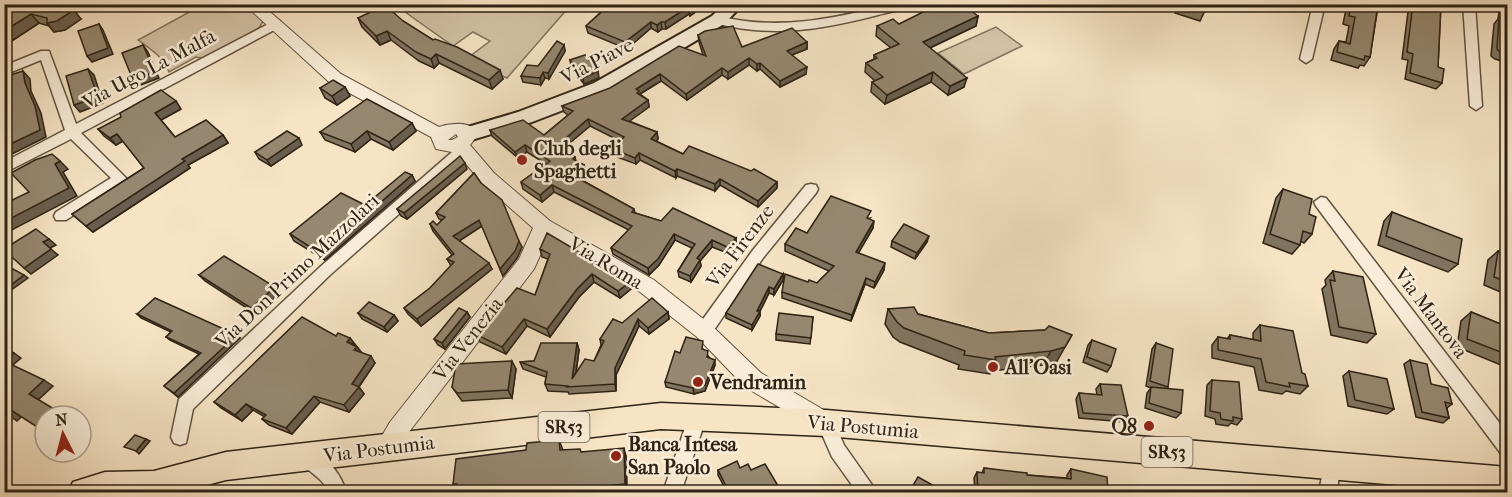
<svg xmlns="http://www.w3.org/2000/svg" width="1512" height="497" viewBox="0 0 1512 497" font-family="'IM FELL French Canon',serif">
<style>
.green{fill:#d4c3a7;stroke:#82735e;stroke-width:1.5}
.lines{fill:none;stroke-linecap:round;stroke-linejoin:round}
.minor-casing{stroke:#615340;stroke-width:3}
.tertiary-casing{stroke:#615340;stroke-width:2}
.secondary-casing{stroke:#2f2314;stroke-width:4}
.primary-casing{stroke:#2f2314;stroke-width:3}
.minor{fill:#f9edd9;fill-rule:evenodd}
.tertiary{fill:#f9edd9;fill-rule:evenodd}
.secondary{fill:#f9edd9;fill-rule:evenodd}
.primary{fill:#f6e4c5;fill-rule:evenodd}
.wall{fill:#817460;stroke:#2f2314;stroke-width:1.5}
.shaded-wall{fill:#695e4e;stroke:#2f2314;stroke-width:1.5}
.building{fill:#968770;stroke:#2f2314;stroke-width:1.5}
.poi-dot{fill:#8f2418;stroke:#f9edd9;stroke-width:2}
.labels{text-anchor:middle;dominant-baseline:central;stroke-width:5;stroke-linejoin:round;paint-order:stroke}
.shield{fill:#f9edd9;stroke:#6c604f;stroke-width:1.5}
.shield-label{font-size:18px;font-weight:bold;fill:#2f2314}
.street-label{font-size:20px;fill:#2f2314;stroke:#f9edd9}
.poi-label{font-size:20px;font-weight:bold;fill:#2f2314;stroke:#f9edd9;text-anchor:start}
</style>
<rect width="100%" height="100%" fill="#f6e4c5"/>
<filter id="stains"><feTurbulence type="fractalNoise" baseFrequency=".00333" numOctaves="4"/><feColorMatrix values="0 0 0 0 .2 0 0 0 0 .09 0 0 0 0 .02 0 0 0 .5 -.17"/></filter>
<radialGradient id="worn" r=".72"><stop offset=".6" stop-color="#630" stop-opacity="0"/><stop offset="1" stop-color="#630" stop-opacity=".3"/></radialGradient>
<!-- green -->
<g class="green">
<path d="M401 4H566L569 7 507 78 465 60 490 41 473 32 453 46 398 7Z"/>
<path d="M202 5H249L265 18 259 28 205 59 196 57 169 72C162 56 152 50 138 40Z"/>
<path d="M996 27 1022 46 964 74 938 53Z"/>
</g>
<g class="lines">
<defs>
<g id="minor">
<path d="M891 4H912C904 11 888 12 878 15 819 30 773 38 714 23L712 20 718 16C778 31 833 19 891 4Z"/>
<path d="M1313 4H1325L1312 59 1306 63 1300 59Z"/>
<path d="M1463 4H1475L1482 106 1476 110 1470 106Z"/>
<path d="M276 20 280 21V27L81 133 127 179 125 183 66 220H56L54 216 56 212 111 178 71 139 4 173V162L65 130 41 60 4 75V66L41 51H49L76 124Z"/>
<path d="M464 144 469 146 471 149 469 152 330 275 193 409 186 443 180 445 174 443 171 437 179 399 320 267 459 146Z"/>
<path d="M811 184 816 185 818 189 816 193 763 258 710 336 704 338 698 336 696 331 698 326 753 250 806 185Z"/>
<path d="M1321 197 1326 198 1508 434V457L1502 455 1316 206 1314 202Z"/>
<path d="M698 408 704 410 707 416 681 492H663L689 416 692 410Z"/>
<path d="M826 415 832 417 844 445 877 492H857L832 457 817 423 820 417Z"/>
<path d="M308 450C327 457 341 473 346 492H328C323 476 305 472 299 458L302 452Z"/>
<path d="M1331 457 1337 460 1340 466 1337 492H1319L1325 460Z"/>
</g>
<path id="tertiary" d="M244 4H261L341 74 439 127C454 121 491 122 470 145L494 173 550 221 654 280 711 325 761 373 834 416 837 423 834 430 826 433 818 430 745 387 697 337 640 292 548 238 534 269 406 436 395 456 387 459 379 456 375 448 390 422 519 259 533 228 482 183 457 153 436 149 431 137 329 82ZM456 134 458 137 452 140H448Z"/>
<path id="secondary" d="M724 4H743L724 24 608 93 532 122 468 141 461 139 458 134 461 129 518 112 594 83 712 16Z"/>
<path id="primary" d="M661 403 826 410 1508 467V492H1479L826 436 661 429 226 480 180 492H68L73 482 105 472 154 471 226 452Z"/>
</defs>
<!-- minor casing -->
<use href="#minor" class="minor-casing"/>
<!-- tertiary casing -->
<use href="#tertiary" class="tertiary-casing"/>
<!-- secondary casing -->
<use href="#secondary" class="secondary-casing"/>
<!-- primary casing -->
<use href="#primary" class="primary-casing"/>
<!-- minor -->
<use href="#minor" class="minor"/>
<!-- tertiary -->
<use href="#tertiary" class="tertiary"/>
<!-- secondary -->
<use href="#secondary" class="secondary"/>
<!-- primary -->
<use href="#primary" class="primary"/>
</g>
<!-- wall -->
<g class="wall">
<path d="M592 4H706L690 16 689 14 666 29H662L658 32 651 28 627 49 588 33 586 26 602 11 593 8Z"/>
<path d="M800 4H829L808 9Z"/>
<path d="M1178 4H1208L1200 21 1175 13Z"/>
<path d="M1347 4H1385L1382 8 1378 7 1370 57 1364 66 1360 65 1358 68 1331 60 1334 49 1339 41 1346 42 1349 26 1343 24Z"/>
<path d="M1409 4H1441L1438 67 1442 83 1436 89 1405 79 1408 60 1402 59Z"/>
<path d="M1500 4H1508V63L1495 59 1491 56 1494 24 1498 19Z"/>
<path d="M10 7 81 19 65 30 54 32 49 26 39 23 4 46V17L13 11Z"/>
<path d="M978 16 976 26 930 48 964 87 948 95 931 82 885 104 871 92 872 82 875 81 865 72 866 63 874 59V55L891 48 876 36 877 26Z"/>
<path d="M358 18 403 21 433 40 503 79 492 89 439 63 434 68 419 61 391 40 380 45 362 27Z"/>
<path d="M698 35 742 47 807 42V49L792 55 806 74 780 87 760 69 757 71 749 65 728 79 722 75 687 100 661 81 640 94 648 100 649 107 629 121 657 132 658 139 656 141 683 154 777 182V188L758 207 720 185 715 191 677 176 676 178 640 160 636 164 614 156 613 149 620 141 590 126 562 149 575 157 576 161 584 165 586 172 578 178 634 209 635 213 661 221 736 238V245L727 253 712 247 700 261 701 266 691 282 679 277 678 271 692 248 675 240 659 265 649 275 613 254 611 248 629 230 554 192 542 202 523 189 521 182 546 164 527 152 518 158 492 136 490 130 544 135 568 115 564 112 562 106 703 55 699 42Z"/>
<path d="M564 45 565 51 549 79 545 78 541 85 523 82 521 76 538 66Z"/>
<path d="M570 60 599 78 584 84 571 67Z"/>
<path d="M345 87 350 96 337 105 325 98 320 88Z"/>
<path d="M181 109 161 120 175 137 223 135 228 143 188 165 190 168 93 232 72 214 144 168 123 141 116 145 104 136 98 129Z"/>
<path d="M412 123 416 131 393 150 371 139 355 152 325 140 320 132Z"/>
<path d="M302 145 271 166 259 159 255 152Z"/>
<path d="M467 169 407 219 401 216 397 209Z"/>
<path d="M474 173 522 247 517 258 503 276 482 226 459 241 492 269 421 326 408 314 404 308 430 288 451 266 447 259 452 255 433 231 430 224 437 225 442 220 439 219 436 213Z"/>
<path d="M412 175 415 181 325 260 294 241 290 234 365 205Z"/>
<path d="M1283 189 1309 214 1312 234 1304 243 1300 241V245L1292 254 1263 243 1276 198Z"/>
<path d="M1392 212 1458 264 1448 272 1378 245 1384 221Z"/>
<path d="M870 218 869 219 873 228 858 253 884 270 874 288 865 284 851 321 782 298V292L808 282 817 283 829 271 785 251V244L807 233Z"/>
<path d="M892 241 927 242 915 259 891 247Z"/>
<path d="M540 249 631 289 620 298 594 282 579 297 550 337 527 326 506 354 480 342 477 335 535 295 548 259 542 257Z"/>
<path d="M1498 251 1508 255V295L1484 285 1488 260Z"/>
<path d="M1333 271 1376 334 1367 343 1331 335 1322 289 1326 285 1325 280Z"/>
<path d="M783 274V280L774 295 769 293 760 311V316L752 330 726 318V313Z"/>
<path d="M199 275 275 287 280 293 256 314 205 281Z"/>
<path d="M888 309 918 314 989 333 1045 330 1057 361 1043 365 991 371 990 374 958 369 959 365 900 342 893 337 885 324Z"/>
<path d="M467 312 470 317 445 349 438 345 434 339Z"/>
<path d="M668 312 669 319 649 334 639 326 616 375V391L569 394 568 392 548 391 545 384 546 377 523 369 520 362 534 361 577 343 579 350 576 374 594 361 601 345 600 339 622 323Z"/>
<path d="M1471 312 1508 327V368L1457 347 1461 321Z"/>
<path d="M358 313 394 315 398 321 387 332 362 319Z"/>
<path d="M137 314 240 338 178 397 164 386 199 354 170 340 166 337 171 332 141 318Z"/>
<path d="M813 317 810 344 776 340V334Z"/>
<path d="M1260 325 1302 373 1308 386 1300 394 1286 391 1282 394 1259 390 1254 367 1212 358V345L1218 337 1227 339 1230 335 1253 340V333Z"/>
<path d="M336 336 350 338 362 353 375 363 359 387 364 394 349 412 320 402 292 434 269 425 262 419 265 417 253 410 242 421 221 408 214 402Z"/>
<path d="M1092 340 1111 366 1107 372 1083 362 1088 345Z"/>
<path d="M1156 343 1168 387 1167 389 1181 413 1176 418 1145 408 1147 393 1151 388 1146 386 1152 349Z"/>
<path d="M703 349 715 365 705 391 694 394 666 387 665 382 680 353Z"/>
<path d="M1410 360 1431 384 1452 404 1447 408 1449 418 1443 423 1416 417 1404 364Z"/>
<path d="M516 369 512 398 462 401 452 387Z"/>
<path d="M1349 371 1394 409 1387 414 1348 406 1343 376Z"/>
<path d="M1212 380 1242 419 1237 425 1231 423 1228 426 1216 424 1215 419 1205 416 1207 385Z"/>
<path d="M1100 384 1128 416 1124 422 1079 418 1076 399 1079 393 1097 395 1096 389Z"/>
<path d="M559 440 563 450 626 456 627 492H457V490L453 484 526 450Z"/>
<path d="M740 468 751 470 780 489V492H727L718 475V470Z"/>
<path d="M984 468 1027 475 1067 478V475L1071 469 1108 492H975L974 478 977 472 982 473Z"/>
</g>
<!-- shaded-wall -->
<g class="shaded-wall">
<path d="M695 4H706L690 16 689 9Z"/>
<path d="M808 4H829L808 9Z"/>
<path d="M688 7 689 14 666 29 665 22Z"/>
<path d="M74 10 81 19 65 30 54 32 47 23Z"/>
<path d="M31 14 39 23 4 46V31Z"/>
<path d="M978 16 976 26 921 52 923 42Z"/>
<path d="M651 22V28L627 49 625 42Z"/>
<path d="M661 22 662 29 658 32 657 25Z"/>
<path d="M99 24 103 30 113 54 92 62 87 56Z"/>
<path d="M387 31 391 40 380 45 376 36Z"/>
<path d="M807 42V49L787 57V51Z"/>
<path d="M143 45 148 52 159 78 138 86 133 80Z"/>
<path d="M564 45 565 51 549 79 548 73Z"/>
<path d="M436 54 439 63 434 68 431 59Z"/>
<path d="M749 58V65L728 79V72Z"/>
<path d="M760 63V69L757 71V64Z"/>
<path d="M807 67 806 74 780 87V81Z"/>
<path d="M722 68V75L687 100 686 94Z"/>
<path d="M88 69 94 75 103 103 80 112 74 105Z"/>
<path d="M500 70 503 79 492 89 489 80Z"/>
<path d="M23 71 30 79 31 91 41 113 46 137 4 158V147L25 83Z"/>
<path d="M598 71 599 78 584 84 583 78Z"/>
<path d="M543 72 545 78 541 85 540 78Z"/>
<path d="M933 72 931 82 885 104 887 95Z"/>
<path d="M660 74 661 81 638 95 636 89Z"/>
<path d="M967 78 964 87 948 95 950 86Z"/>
<path d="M345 87 350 96 337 105 332 96Z"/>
<path d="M648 100 649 107 623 126 622 119Z"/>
<path d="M176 101 181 109 161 120 155 113Z"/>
<path d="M588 119 590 126 559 152 557 146Z"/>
<path d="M412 123 416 131 393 150 389 142Z"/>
<path d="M367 131 371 139 355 152 351 144Z"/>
<path d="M657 132 658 139 652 145 651 139Z"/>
<path d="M117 134 123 141 116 145 110 138Z"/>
<path d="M223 135 228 143 188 165 190 168 93 232 86 226 182 159Z"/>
<path d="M299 138 302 145 271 166 267 160Z"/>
<path d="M525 145 527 152 518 158 515 152Z"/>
<path d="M639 153 640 160 636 164 635 158Z"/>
<path d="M60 161 68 169 63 172 77 196 6 233 4 232V222L55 164Z"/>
<path d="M465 163 467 169 407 219 404 213Z"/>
<path d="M584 165 586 172 574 182 572 175Z"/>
<path d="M677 169V176L676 178 675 171Z"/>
<path d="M412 175 415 181 325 260 321 254Z"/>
<path d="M720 179V185L715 191V184Z"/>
<path d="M777 182V188L758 207V201Z"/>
<path d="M552 185 554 192 542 202 540 195Z"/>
<path d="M479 220 482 226 456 243 453 236Z"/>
<path d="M874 221 873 228 855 259 856 252Z"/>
<path d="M674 234 675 240 659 265 649 275 648 268Z"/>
<path d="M929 236 927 242 915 259 917 253Z"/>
<path d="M736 238V245L727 253V247Z"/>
<path d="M49 239 56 245 50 248 43 242Z"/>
<path d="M712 240V247L700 261 701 266 691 282 690 276 697 258Z"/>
<path d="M519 241 522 247 517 258 503 276 500 269Z"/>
<path d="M51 249 58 255 31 274 24 268Z"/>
<path d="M489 263 492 269 421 326 417 319Z"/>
<path d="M885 263 884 270 874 288 875 282Z"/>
<path d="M592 274 594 282 579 297 550 337 547 329 577 289Z"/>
<path d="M783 274V280L774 295V289Z"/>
<path d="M24 275 28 278 7 293 4 291V290Z"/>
<path d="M866 278 865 284 851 321 852 315Z"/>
<path d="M630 282 631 289 620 298 618 291Z"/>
<path d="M275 287 280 293 256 314 251 308Z"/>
<path d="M769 287V293L758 315 760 311V316L752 330V325L757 311Z"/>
<path d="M467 312 470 317 445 349 442 343Z"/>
<path d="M668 312 669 319 649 334 648 328Z"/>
<path d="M394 315 398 321 387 332 384 327Z"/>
<path d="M524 319 527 326 506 354 502 347Z"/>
<path d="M638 319 639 326 616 375V391L615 384V368Z"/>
<path d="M237 335 240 338 178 397 174 393Z"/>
<path d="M1072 335 1057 361 1043 365 1051 351Z"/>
<path d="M350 338 355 345 347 342Z"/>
<path d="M577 343 579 350 574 386 572 379Z"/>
<path d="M357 347 362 353 354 350Z"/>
<path d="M14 353 21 358 8 369 4 367V360Z"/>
<path d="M371 356 375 363 357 389 359 387 364 394 349 412 344 405 352 384Z"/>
<path d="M715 360V365L705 391 694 394 693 388Z"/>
<path d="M512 361 516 369 512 398 508 390Z"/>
<path d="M44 380 53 386 38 400 29 394Z"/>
<path d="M314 396 320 402 292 434 286 428Z"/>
<path d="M246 404 253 410 242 421 235 415Z"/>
<path d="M11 410 21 417 17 421 7 414Z"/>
<path d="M146 439 150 441 139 454 136 451Z"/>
<path d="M624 448 626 456 627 492 625 484Z"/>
</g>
<!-- building -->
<g class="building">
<path d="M18 4H56L74 10 57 21 47 23V18L31 14 4 31V17L16 9 10 7Z"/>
<path d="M601 4H695L689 9 688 7 665 22H661L657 25 651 22 625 42 586 26 607 7Z"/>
<path d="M939 4H962L978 16 923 42 967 78 950 86 933 72 887 95 872 82 883 77 866 63 877 58 874 55 899 44 877 26 893 19 899 24Z"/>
<path d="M1180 4H1208L1205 12Z"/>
<path d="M1351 4H1378L1370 57 1365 56 1364 60 1337 52 1339 41 1350 44 1355 17 1349 16Z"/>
<path d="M1413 4H1441L1438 67 1444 69 1442 83 1410 73 1413 54 1407 52Z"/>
<path d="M1504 4H1508V55L1501 53 1497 49 1499 17 1502 18Z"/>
<path d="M385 5 403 21 433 40 435 39 457 47 500 70 489 80 436 54 431 59 416 52 387 31 376 36 358 18Z"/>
<path d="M99 24 108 48 87 56 78 31Z"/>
<path d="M733 26 742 47 792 28 807 42 787 51 807 67 780 81 760 63 757 64 749 58 728 72 722 68 686 94 660 74 636 89 639 91 637 93 648 100 622 119 657 132 651 139 683 154 689 146 751 171 754 169 777 182 758 201 720 179 715 184 677 169 675 171 639 153 635 158 613 149 624 137 588 119 557 146 575 157 573 159 584 165 572 175 634 209 632 212 661 221 673 208 736 238 727 247 712 240 697 258 700 260 690 276 678 271 695 244 674 234 658 259 648 268 611 248 632 226 552 185 540 195 521 182 550 161 525 145 515 152 490 130 523 120 544 135 573 111 562 106 610 88 679 46 706 56 698 35 705 31Z"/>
<path d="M557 41 564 45 548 73 543 72 540 78 521 76 527 65 538 66Z"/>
<path d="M143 45 155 72 133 80 122 53Z"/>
<path d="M585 55 598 71 583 78 570 60Z"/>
<path d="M88 69 98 97 74 105 66 76Z"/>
<path d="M23 71 25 83 35 106 40 130 4 147V77Z"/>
<path d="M333 80 345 87 332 96 320 88Z"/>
<path d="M161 90 176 101 155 113 175 137 206 120 223 135 182 159 185 161 86 226 72 214 144 168 117 134 110 138 98 129 121 117 120 113Z"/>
<path d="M367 99 412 123 389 142 367 131 351 144 320 132Z"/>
<path d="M287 131 299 138 267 160 255 152Z"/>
<path d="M52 154 60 161 55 164 69 188 4 222V204L29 192 11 173 35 160Z"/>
<path d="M460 156 465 163 404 213 397 209Z"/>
<path d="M405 172 412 175 321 254 290 234 341 193 365 205Z"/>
<path d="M474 173 481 183 502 200 519 241 515 251 500 269 479 220 453 236 489 263 417 319 404 308 430 288 454 262 447 259 454 254 430 224 433 221 437 225 445 217 436 213Z"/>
<path d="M1283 189 1312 199 1309 214 1316 217 1312 234 1303 231 1300 245 1270 234Z"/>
<path d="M831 196 871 211 867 218 874 221 856 252 885 263 875 282 866 278 852 315 782 292 785 274 808 282 809 280 817 283 834 266 785 244 796 228 807 233Z"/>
<path d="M1392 212 1462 239 1458 264 1386 236Z"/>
<path d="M904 224 929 236 917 253 892 241Z"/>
<path d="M36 229 49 239 43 242 51 249 24 268 4 250V249Z"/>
<path d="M547 233 630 282 618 291 592 274 577 289 547 329 524 319 502 347 477 335 517 288 535 295 550 254 540 249Z"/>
<path d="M1498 251 1508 255V282L1494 277Z"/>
<path d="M224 256 275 287 251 308 199 275Z"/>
<path d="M758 264 783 274 774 289 769 287 757 311H760L752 325 726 313Z"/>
<path d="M13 269 24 275 4 290V275Z"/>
<path d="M1333 271 1363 277 1376 334 1339 327 1330 280 1335 281Z"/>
<path d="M155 298 237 335 174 393 164 386 201 353 166 337 172 331 137 314Z"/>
<path d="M652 298 668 312 648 328 638 319 615 368V384L567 387 568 386 545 384 547 372 520 362 534 361 541 343H577L572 379 585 359 594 361 604 341 600 339 613 319 622 323Z"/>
<path d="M369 302 394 315 384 327 358 313Z"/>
<path d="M914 307 918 314 989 333 1045 330 1049 326 1072 335 1065 347 1051 351 995 357 996 360 964 355 965 351 904 328 897 322 888 309Z"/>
<path d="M459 308 467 312 442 343 434 339Z"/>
<path d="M1471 312 1508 327V355L1467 339Z"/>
<path d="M779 313 813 317 811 338 776 334Z"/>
<path d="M302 317 336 336 338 333 350 338 347 342 357 347 354 350 371 356 352 384 359 387 344 405 314 396 286 428 262 419 266 415 246 404 235 415 214 402Z"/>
<path d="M1260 325 1293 331 1302 373 1305 374 1308 386 1289 383 1290 387 1266 382 1261 359 1218 350V337L1230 339V335L1261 341Z"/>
<path d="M686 337 703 341 702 349 708 351 707 357 715 360 705 385 693 388 665 382 675 351 680 353Z"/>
<path d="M1092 340 1116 349 1111 366 1087 357Z"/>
<path d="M1156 343 1173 349 1168 387 1150 381Z"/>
<path d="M4 347 14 353 4 360Z"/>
<path d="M1410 360 1427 364 1431 384 1448 388 1452 404 1445 402 1449 418 1422 412Z"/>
<path d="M512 361 508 390 457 393 452 387 456 364Z"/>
<path d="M6 362 44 380 29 394 64 415 62 416H45V432L11 410 7 414 4 413V363Z"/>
<path d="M1349 371 1387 379 1394 409 1355 400Z"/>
<path d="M1212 380 1239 382 1242 419 1233 417V421L1221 419 1220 413 1210 411Z"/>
<path d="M1100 384 1121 385 1128 416 1083 413 1079 393 1102 395Z"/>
<path d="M1151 387 1183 390 1181 413 1149 403Z"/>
<path d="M135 435 146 439 136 451 124 447Z"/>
<path d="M559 440 560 450 580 449 581 452 624 448 625 484 574 489V492H510L511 486 483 489 482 492H457V484H453L456 459 526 450 527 443Z"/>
<path d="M737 461 740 468 748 464 751 470 765 464 780 489 772 492H747L746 491 743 492H729L718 470Z"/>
<path d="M984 468 1027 473V475L1071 479V469L1107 477 1108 492H978L977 472 984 473Z"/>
<path d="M918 477 945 492H909Z"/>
<path d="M1216 487 1228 492H1209V489L1215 491Z"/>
<path d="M1261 490 1277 492H1262Z"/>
</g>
<!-- markers -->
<g class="poi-dot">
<circle cx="522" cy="160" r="6"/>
<circle cx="993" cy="367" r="6"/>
<circle cx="698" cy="382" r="6"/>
<circle cx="1149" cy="426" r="6"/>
<circle cx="616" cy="456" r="6"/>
</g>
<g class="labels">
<!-- shield labels -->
<g class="shield">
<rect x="538.5" y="412" width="51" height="30" rx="4.5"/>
<rect x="1141.5" y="437" width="51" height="30" rx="4.5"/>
</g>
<g class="shield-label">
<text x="564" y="427">SR53</text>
<text x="1167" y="452">SR53</text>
</g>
<!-- street labels -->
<g class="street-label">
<text transform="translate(597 61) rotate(-27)">Via Piave</text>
<text transform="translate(149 69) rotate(-28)">Via Ugo La Malfa</text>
<text transform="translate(740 246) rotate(-53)">Via Firenze</text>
<text transform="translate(606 263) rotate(31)">Via Roma</text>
<text transform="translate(297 271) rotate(-43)">Via Don Primo Mazzolari</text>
<text transform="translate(1431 313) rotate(53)">Via Mantova</text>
<text transform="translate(468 339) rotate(-52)">Via Venezia</text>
<text transform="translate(863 427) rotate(5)">Via Postumia</text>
<text transform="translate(379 449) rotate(-7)">Via Postumia</text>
</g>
<!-- poi labels -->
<g class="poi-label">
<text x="534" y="148">Club degli<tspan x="534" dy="23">Spaghetti</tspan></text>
<text x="1005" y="367">All'Oasi</text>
<text x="710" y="382">Vendramin</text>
<text x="1137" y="426" text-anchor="end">Q8</text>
<text x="628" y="444">Banca Intesa<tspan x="628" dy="23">San Paolo</tspan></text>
</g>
</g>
<!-- margin -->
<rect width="1512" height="497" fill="none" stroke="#f6e4c5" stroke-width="24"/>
<rect x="6" y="6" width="1500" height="485" fill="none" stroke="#2f2314" stroke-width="3"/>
<rect x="12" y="12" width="1488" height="473" fill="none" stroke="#2f2314" stroke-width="1.5"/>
<!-- north arrow -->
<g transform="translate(63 434) rotate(354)"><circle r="28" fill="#f9edd9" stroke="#a89c8a" stroke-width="1.5"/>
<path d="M0-4.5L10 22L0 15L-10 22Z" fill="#8f2418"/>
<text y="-9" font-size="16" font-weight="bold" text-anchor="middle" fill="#2f2314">N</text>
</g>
<rect width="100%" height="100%" filter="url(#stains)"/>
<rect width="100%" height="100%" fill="url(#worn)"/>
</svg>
